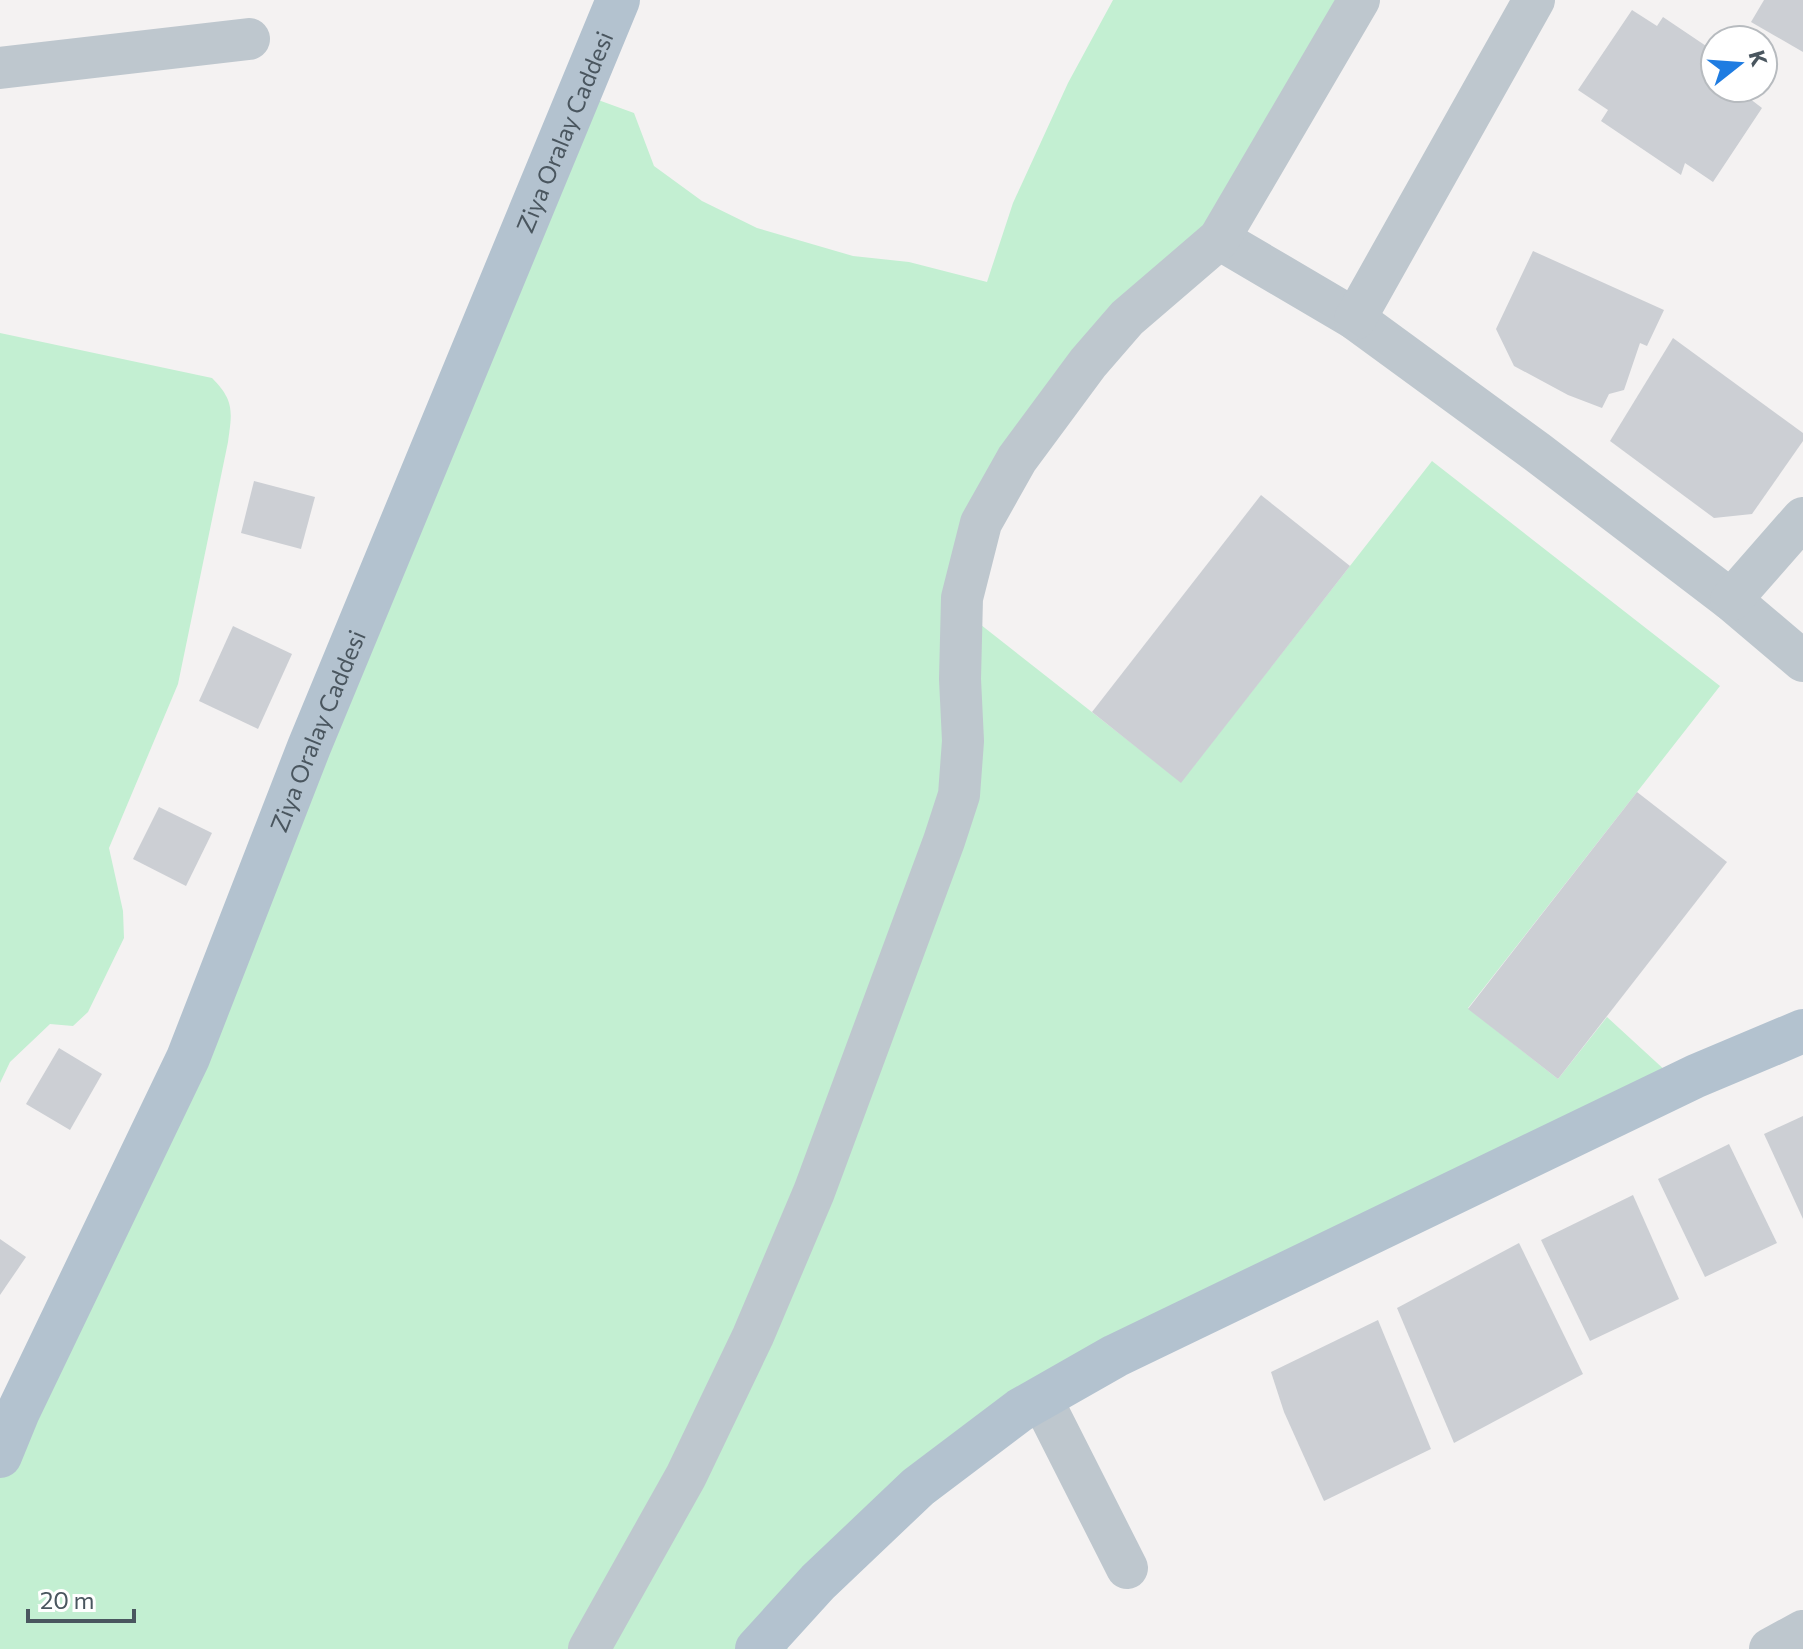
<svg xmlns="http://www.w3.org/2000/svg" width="1803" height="1649" viewBox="0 0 1803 1649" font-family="Commissioner,sans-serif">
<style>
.green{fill:#c3efd2}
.building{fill:#cccfd4}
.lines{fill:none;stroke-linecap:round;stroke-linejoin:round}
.minor{stroke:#bec7ce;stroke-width:42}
.major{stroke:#b3c2cf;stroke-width:44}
.labels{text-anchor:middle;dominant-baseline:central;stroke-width:7;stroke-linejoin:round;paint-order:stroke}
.street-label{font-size:24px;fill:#4a565f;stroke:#fff}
</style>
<rect width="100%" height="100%" fill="#f4f2f2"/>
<!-- green -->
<g class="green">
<path d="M1113 0H1344L1219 239 1017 459 962 610 1181 782 1432 461 1720 686 1468 1008 1558 1079 1607 1017 1680 1084 1115 1356 773 1632 788 1649H0V1456L579 93 634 113 654 166 702 201 757 228 853 256 909 262 987 282 1013 203 1068 83Z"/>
<path d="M0 333 212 378C235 401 232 412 228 442L178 684 109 848 123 911 124 938 88 1012 73 1026 50 1024 10 1062 0 1083Z"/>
</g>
<!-- building -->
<g class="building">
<path d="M1764 0H1803V52L1751 22Z"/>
<path d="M1632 10 1657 26 1663 17 1715 52V88H1749L1745 95 1762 108 1713 182 1685 163 1681 175 1601 121 1608 110 1578 90Z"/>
<path d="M1533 251 1664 310 1647 346 1640 343 1624 390 1609 394 1602 408 1568 395 1514 366 1496 329Z"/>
<path d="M1673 338 1803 433V441L1752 514 1714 518 1610 441Z"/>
<path d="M254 481 315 497 301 549 241 533Z"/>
<path d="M1261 495 1350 566 1181 783 1092 712Z"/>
<path d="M233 626 292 654 258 729 199 701Z"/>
<path d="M1637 792 1727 862 1558 1079 1468 1009Z"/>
<path d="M159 807 212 833 186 886 133 859Z"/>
<path d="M59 1048 102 1074 70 1130 26 1104Z"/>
<path d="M1803 1116V1219L1764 1134Z"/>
<path d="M1729 1144 1777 1243 1705 1277 1658 1179Z"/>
<path d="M1633 1195 1679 1299 1590 1341 1541 1240Z"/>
<path d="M0 1239 26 1257 0 1295Z"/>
<path d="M1519 1243 1583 1374 1454 1443 1397 1308Z"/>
<path d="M1378 1320 1431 1449 1324 1501 1284 1412 1271 1372Z"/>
</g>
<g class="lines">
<!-- minor -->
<g class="minor">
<path d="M0 68 249 39"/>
<path d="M1219 239 1355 319 1537 452 1731 600 1803 661"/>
<path d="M1355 319 1534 0"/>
<path d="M1731 600 1803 518"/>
<path d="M1041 1398 1127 1568"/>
<path d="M589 1649 686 1476 753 1336 814 1192 944 841 959 795 963 741 960 679 962 598 981 523 1017 459 1088 363 1127 318 1219 239 1359 0"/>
<path d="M1770 1649 1803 1631"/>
</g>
<!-- major -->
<g class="major">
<path id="s1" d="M0 1456 18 1412 188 1058 309 747 618 0"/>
<path d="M757 1649 818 1582 918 1487 1020 1410 1115 1356 1696 1076 1803 1031"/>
</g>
</g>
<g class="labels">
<!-- street labels -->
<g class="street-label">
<text stroke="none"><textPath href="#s1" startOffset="1440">Ziya Oralay Caddesi</textPath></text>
<text stroke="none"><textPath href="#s1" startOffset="792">Ziya Oralay Caddesi</textPath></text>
</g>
</g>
<!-- north arrow -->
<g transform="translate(1739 64) rotate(73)"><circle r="38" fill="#ffffff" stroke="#b7bbbf" stroke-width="2"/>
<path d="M0-6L14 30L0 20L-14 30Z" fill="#1f7ce1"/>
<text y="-12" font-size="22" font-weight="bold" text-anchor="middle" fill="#4a565f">K</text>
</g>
<!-- scale -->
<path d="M28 1609v12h106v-12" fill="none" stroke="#4a565f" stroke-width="4"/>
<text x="40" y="1609" font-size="24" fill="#4a565f" stroke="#ffffff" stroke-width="6" paint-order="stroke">20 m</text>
</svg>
